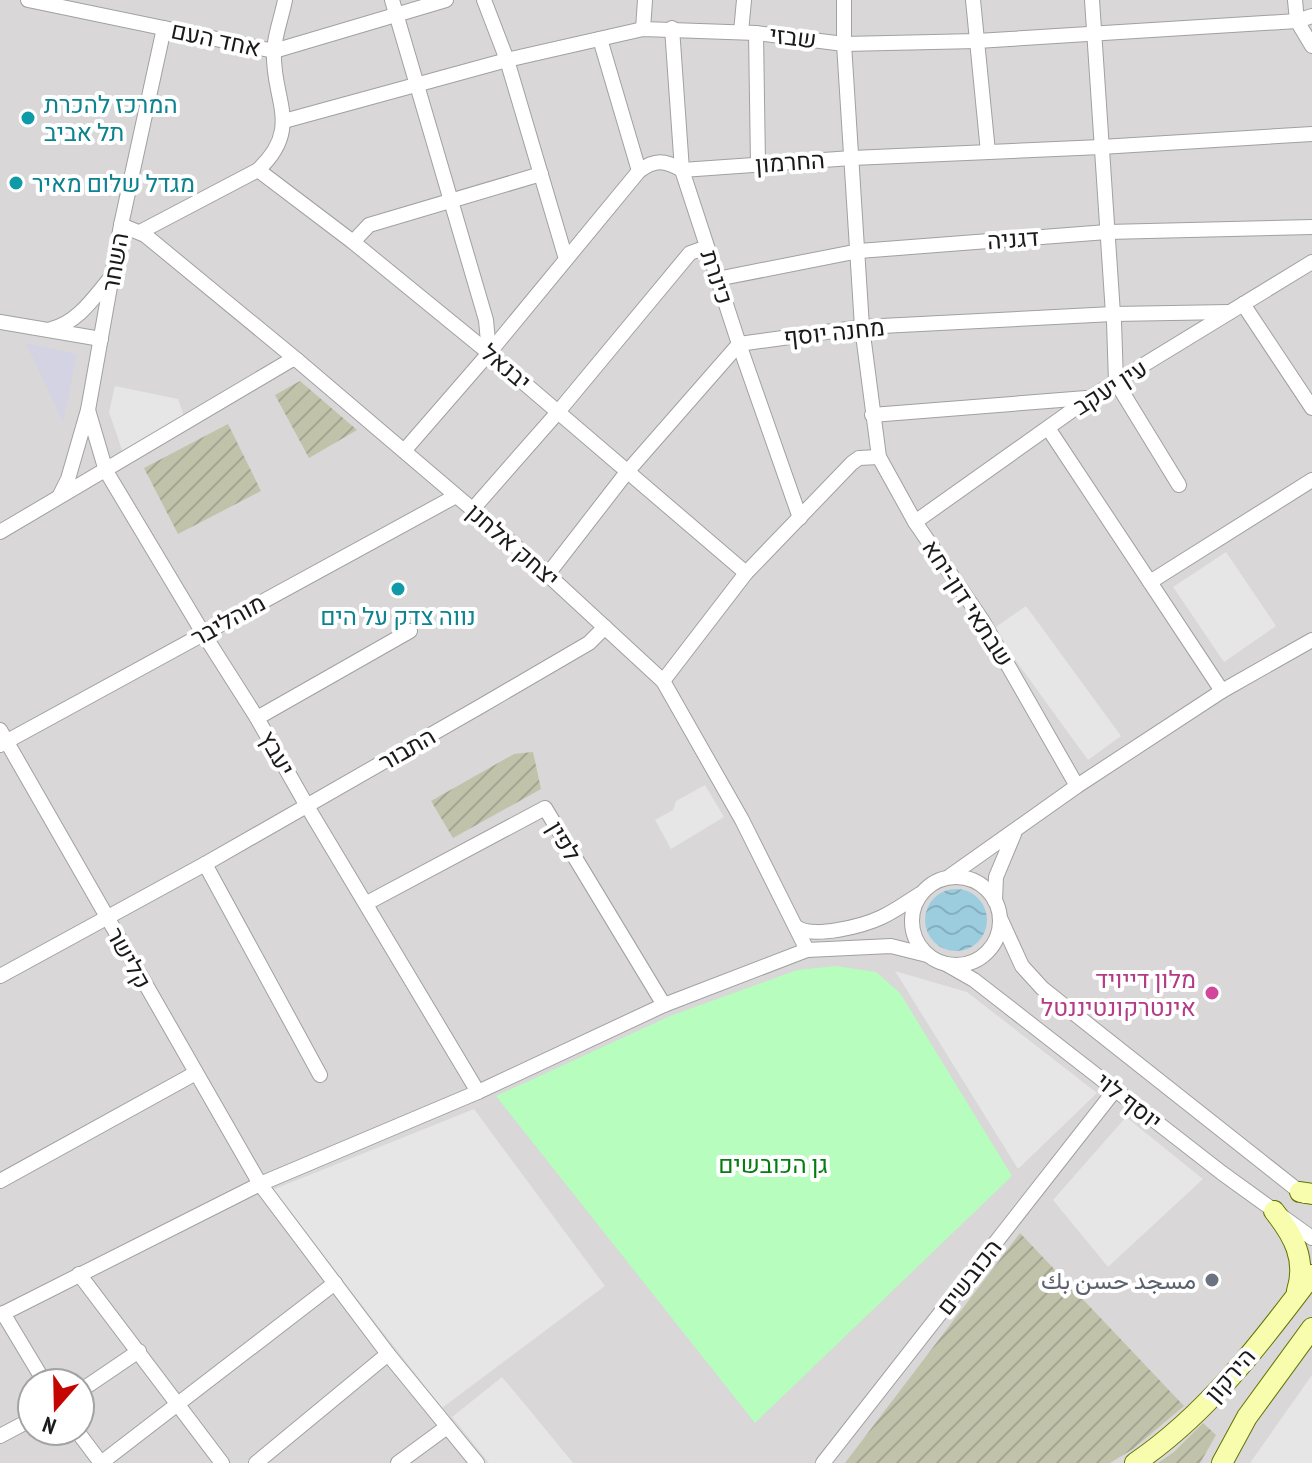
<svg xmlns="http://www.w3.org/2000/svg" width="1312" height="1463" viewBox="0 0 1312 1463" font-family="'PT Sans Narrow',Vazirmatn,Heebo,sans-serif">
<style>
.residential{fill:#d9d7d7;fill-rule:evenodd}
.construction{fill:url(#construction-furrows)}
.park{fill:#b6fdbe}
.parking{fill:#e6e6e6}
.plaza{fill:#d4d3e3}
.water{fill:url(#water-waves)}
.lines{fill:none;stroke-linecap:round;stroke-linejoin:round}
.street-casing{stroke:#a1a1a1;stroke-width:16}
.secondary-casing{stroke:#637300;stroke-width:22}
.street{stroke:#fff;stroke-width:14}
.secondary{stroke:#f7fdac;stroke-width:20}
.culture-dot{fill:#0f9aa8;stroke:#fff;stroke-width:3}
.hotel-dot{fill:#d1479c;stroke:#fff;stroke-width:3}
.worship-dot{fill:#6b7280;stroke:#fff;stroke-width:3}
.labels{text-anchor:middle;dominant-baseline:central;stroke-width:8;stroke-linejoin:round;paint-order:stroke}
.street-label{font-size:24px;fill:#1a1a1a;stroke:#fff}
.culture-label{font-size:24px;fill:#0d838f;stroke:#fff;text-anchor:start}
.hotel-label{font-size:24px;fill:#b23c85;stroke:#fff;text-anchor:end}
.park-label{font-size:24px;fill:#047d12;stroke:#fff}
.worship-label{font-size:24px;fill:#5b616d;stroke:#fff;text-anchor:end}
</style>
<defs>
<pattern id="construction-furrows" width="10" height="10" patternUnits="userSpaceOnUse" patternTransform="scale(2)"><rect width="10" height="10" fill="#c1c2aa"/><path d="M-1 1l2-2M0 10L10 0M9 11l2-2" fill="none" stroke="#a5a692"/></pattern>
<pattern id="water-waves" width="16" height="10" patternUnits="userSpaceOnUse" patternTransform="scale(2)"><rect width="16" height="10" fill="#9bcddf"/><path d="M0 5q4-4 8 0t8 0" fill="none" stroke="#85afbf"/></pattern>
</defs>
<rect width="100%" height="100%" fill="#ede9df"/>
<!-- residential -->
<path class="residential" d="M0 0H1312V1463H0ZM32 1383H80V1431H32Z"/>
<!-- construction -->
<g class="construction">
<path d="M300 381 357 430 309 458 275 395Z"/>
<path d="M228 424 261 491 178 534 144 468Z"/>
<path d="M533 752 541 789 453 838 431 801 514 754Z"/>
<path d="M1020 1233 1184 1406 1133 1449 1110 1463H845Z"/>
<path d="M1203 1423 1216 1435 1200 1463H1158L1174 1452Z"/>
</g>
<!-- park -->
<path class="park" d="M836 966 876 972 900 993 1012 1176 755 1423 496 1096 670 1016 797 970Z"/>
<!-- parking -->
<g class="parking">
<path d="M115 386 178 399 184 416 123 453 109 412Z"/>
<path d="M1226 552 1276 626 1224 662 1173 587Z"/>
<path d="M1026 606 1121 736 1088 760 993 629Z"/>
<path d="M705 785 724 817 671 849 655 820 673 810 676 801Z"/>
<path d="M895 971 967 992 1097 1093 1018 1169Z"/>
<path d="M474 1109 605 1286 442 1408 272 1190Z"/>
<path d="M1126 1117 1203 1179 1108 1267 1053 1200Z"/>
<path d="M1312 1375V1463H1250Z"/>
<path d="M502 1377 533 1414 573 1463H489L452 1417Z"/>
</g>
<!-- plaza -->
<path class="plaza" d="M26 343 77 354 63 422Z"/>
<!-- water -->
<circle class="water" cx="956" cy="920" r="31"/>
<g class="lines">
<defs>
<g id="street">
<path d="M28 0 274 51 446 0"/>
<path d="M392 0 486 320 489 353"/>
<path d="M484 0 507 60 566 259"/>
<path d="M844 0V44L862 327 879 457 915 522 982 620 1077 786"/>
<path d="M973 0 988 152"/>
<path d="M1092 0 1113 314"/>
<path d="M1295 0 1297 21 1312 46"/>
<path d="M672 28 682 170 739 344 800 518"/>
<path d="M643 29 645 0"/>
<path d="M741 32 744 0"/>
<path d="M756 33 758 165"/>
<path d="M600 39 639 171"/>
<path d="M284 121 507 60 643 29 756 33 844 44 977 41 1297 21 1312 16"/>
<path d="M258 170 353 242 489 353 746 573"/>
<path d="M121 225 145 235 297 360 533 561 663 681 742 820 807 950"/>
<path d="M140 232 258 170C304 127 271 98 274 50 275 34 282 16 285 0"/>
<path d="M353 242 369 225 541 174"/>
<path d="M717 279 859 251 1107 232 1312 227"/>
<path d="M1243 304 1312 408"/>
<path d="M0 322 101 339"/>
<path d="M1114 322 1116 382 1179 485"/>
<path d="M51 329C78 323 95 296 112 276"/>
<path d="M88 410 106 471 203 633 257 718 307 806 478 1092"/>
<path d="M872 415 1086 398"/>
<path d="M1048 428 1222 691"/>
<path d="M404 451 489 353 639 171C655 159 665 160 682 170L852 158 1101 147 1312 134"/>
<path d="M60 495 68 479 88 410 121 225 164 28"/>
<path d="M472 510 558 412 690 253 707 247"/>
<path d="M915 522 1091 397 1312 262"/>
<path d="M0 532 291 360H297"/>
<path d="M548 574 627 472 739 344 862 327 1113 314 1230 312"/>
<path d="M1150 582 1312 480"/>
<path d="M663 681 746 573 852 463 859 458 879 457"/>
<path d="M257 718 410 631"/>
<path d="M0 730 260 1184 388 1354 477 1463"/>
<path d="M0 745 456 496"/>
<path d="M205 864 320 1075"/>
<path d="M950 876 1077 786 1222 691 1312 640"/>
<circle cx="956" cy="921" r="44"/>
<path d="M995 901 996 877 1014 834"/>
<path d="M367 903 545 808 664 1005"/>
<path d="M1001 920 1022 966 1042 988 1305 1196"/>
<path d="M796 927C813 939 863 926 882 917 895 911 907 902 920 894"/>
<path d="M946 964 974 980 1222 1173 1312 1238"/>
<path d="M0 976 205 864 481 706 589 643 605 627"/>
<path d="M0 1181 194 1074"/>
<path d="M79 1274 222 1463"/>
<path d="M3 1313 45 1383"/>
<path d="M0 1315 260 1184 478 1092 664 1005 807 950 891 946 927 955"/>
<path d="M80 1391 139 1351"/>
<path d="M77 1431 101 1463 335 1283"/>
<path d="M0 1436 32 1419"/>
<path d="M256 1463 388 1354"/>
<path d="M398 1463 447 1427"/>
<path d="M823 1463 1115 1090"/>
</g>
<g id="secondary">
<path d="M1300 1192 1312 1194"/>
<path d="M1274 1211C1293 1235 1307 1259 1297 1291"/>
<path d="M1135 1463C1206 1415 1261 1343 1312 1275"/>
<path d="M1222 1463 1247 1417 1312 1328"/>
</g>
</defs>
<!-- street casing -->
<use href="#street" class="street-casing"/>
<!-- secondary casing -->
<use href="#secondary" class="secondary-casing"/>
<!-- street -->
<use href="#street" class="street"/>
<!-- secondary -->
<use href="#secondary" class="secondary"/>
</g>
<!-- markers -->
<g class="culture-dot">
<circle cx="28" cy="118" r="8"/>
<circle cx="16" cy="183" r="8"/>
<circle cx="398" cy="589" r="8"/>
</g>
<circle class="hotel-dot" cx="1212" cy="993" r="8"/>
<circle class="worship-dot" cx="1212" cy="1280" r="8"/>
<g class="labels">
<!-- street labels -->
<g class="street-label">
<text transform="translate(793 37) rotate(7)">שבזי</text>
<text transform="translate(216 39) rotate(12)">אחד העם</text>
<text transform="translate(790 162) rotate(-4)">החרמון</text>
<text transform="translate(1013 239) rotate(-4)">דגניה</text>
<text transform="translate(115 262) rotate(-80)">השחר</text>
<text transform="translate(717 277) rotate(72)">כינרת</text>
<text transform="translate(834 332) rotate(-6)">מחנה יוסף</text>
<text transform="translate(506 367) rotate(40)">יבנאל</text>
<text transform="translate(1110 387) rotate(-32)">עין יעקב</text>
<text transform="translate(513 545) rotate(41)">יצחק אלחנן</text>
<text transform="translate(968 603) rotate(57)">שבתאי דון-יחא</text>
<text transform="translate(228 620) rotate(-29)">מוהליבר</text>
<text transform="translate(407 749) rotate(-30)">התבור</text>
<text transform="translate(277 753) rotate(61)">יעבץ</text>
<text transform="translate(564 841) rotate(59)">לפין</text>
<text transform="translate(129 958) rotate(61)">קלישר</text>
<text transform="translate(1129 1101) rotate(38)">יוסף לוי</text>
<text transform="translate(969 1277) rotate(-52)">הכובשים</text>
<text transform="translate(1230 1375) rotate(-49)">הירקון</text>
</g>
<!-- culture labels -->
<g class="culture-label">
<text x="44" y="104">המרכז להכרת<tspan x="44" dy="28">תל אביב</tspan></text>
<text x="32" y="183">מגדל שלום מאיר</text>
<text x="398" y="616" text-anchor="middle">נווה צדק על הים</text>
</g>
<!-- hotel labels -->
<g class="hotel-label">
<text x="1196" y="979">מלון דייויד<tspan x="1196" dy="28">אינטרקונטיננטל</tspan></text>
</g>
<!-- park labels -->
<g class="park-label">
<text x="773" y="1164">גן הכובשים</text>
</g>
<!-- worship labels -->
<g class="worship-label">
<text x="1196" y="1280">مسجد حسن بك</text>
</g>
</g>
<!-- north arrow -->
<g transform="translate(56 1407) rotate(200)"><circle r="38" fill="#ffffff" stroke="#a3a3a3" stroke-width="2"/>
<path d="M0-6L14 30L0 20L-14 30Z" fill="#c50600"/>
<text y="-12" font-size="22" font-weight="bold" text-anchor="middle" fill="#1a1a1a">N</text>
</g>
</svg>
